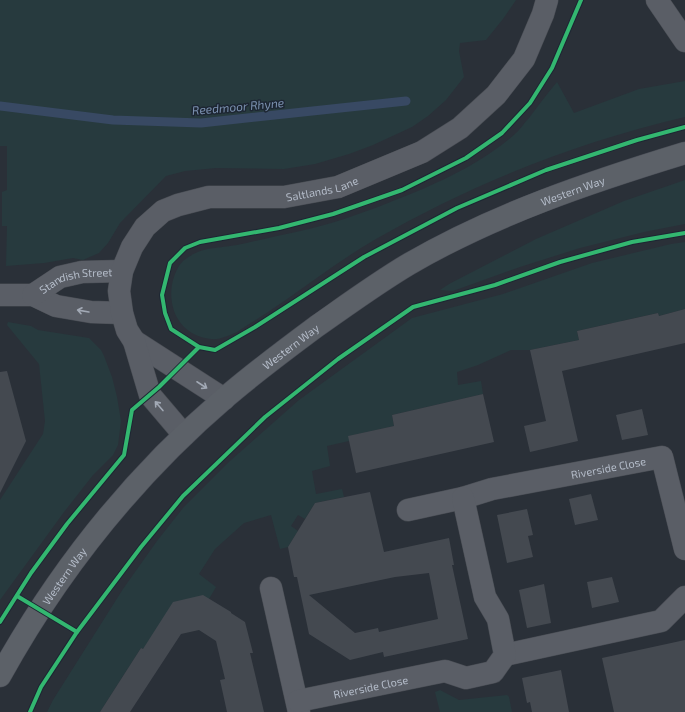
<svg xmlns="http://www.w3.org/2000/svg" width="685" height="712" viewBox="0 0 685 712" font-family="'Exo 2',sans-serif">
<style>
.green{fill:#273a3e}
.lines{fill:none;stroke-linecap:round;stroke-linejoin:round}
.stream{stroke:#384963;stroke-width:9}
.building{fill:#444950;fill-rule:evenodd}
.minor-casing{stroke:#484c53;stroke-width:23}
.major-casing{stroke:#484c55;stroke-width:23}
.minor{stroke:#5a5e66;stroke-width:22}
.major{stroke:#5c6168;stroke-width:22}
.cycleway-casing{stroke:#1d2633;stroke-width:6}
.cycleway{stroke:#33b770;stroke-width:4}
.oneway{stroke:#a2a9b5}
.labels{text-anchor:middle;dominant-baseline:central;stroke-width:3;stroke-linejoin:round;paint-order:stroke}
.street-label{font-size:11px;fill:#b4bcc9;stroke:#1d2633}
.water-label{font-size:12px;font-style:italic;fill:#7c92b1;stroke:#1d2633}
</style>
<rect width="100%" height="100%" fill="#2a3038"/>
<!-- green -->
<g class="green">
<path d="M0 0H516L503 19 486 40 460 43 459 51 464 77 446 100 428 116 412 127 373 145 349 154 315 164 284 169 216 168 185 171 166 176 120 223 108 243 99 253 83 260 73 258 44 263 6 266 7 226H2V192L7 190V146H0Z"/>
<path d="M685 81V117C577 142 472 184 376 239 338 261 304 288 268 312 258 319 247 325 237 332 230 335 220 340 211 339 180 336 166 308 173 280 175 273 178 266 183 261 202 246 215 249 237 245 256 241 276 236 296 232 328 225 358 215 388 203 432 186 479 166 515 134 520 130 524 123 529 118 538 106 547 94 557 82L574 113 639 89Z"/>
<path d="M685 180V224L644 232 580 248 520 267 453 291 440 290 449 284 536 239 624 201Z"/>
<path d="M685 242V309L659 316 658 313 621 321V323L613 325 612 323 577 331 579 340 530 350H511L478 365 457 372 458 385 481 381 483 394 392 415 394 426 349 436V441L327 446 330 466 312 471 316 494 342 489 344 497 315 503 305 519 298 515 291 526 298 531 288 547 280 549 271 515 244 523 215 549 199 574 216 587 209 599 143 649 141 648 100 712H47L53 700 123 589 157 541 183 508 230 461 299 400 412 318 503 294 592 263 671 244Z"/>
<path d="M8 322 31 326 38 330 89 338 101 350 104 356 112 377 117 397 121 421 118 445 113 455 93 475 64 512 0 600V500L43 434 45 421 39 364 7 325Z"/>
<path d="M440 690 459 700 507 695 509 697 512 712H440L435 692Z"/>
</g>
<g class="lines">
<!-- stream -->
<path class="stream" d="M0 106 113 120 201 123 406 101"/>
</g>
<!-- building -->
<g class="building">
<path d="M685 309V343L562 371 578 441 530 452 524 426 546 421 530 350 579 340 577 331 658 313 659 316Z"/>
<path d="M7 371 26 441 0 493V372Z"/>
<path d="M483 394 494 442 356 473 348 436 394 426 392 415Z"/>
<path d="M642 409 648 435 622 440 616 415Z"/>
<path d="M370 492 384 552 449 538 454 565H452L468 639 384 657 383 652 350 660 309 634 297 577H294L288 547 315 503ZM429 573 438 619 379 632 378 628 355 633 309 595 395 577Z"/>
<path d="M591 494 598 520 575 525 569 499Z"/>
<path d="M527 509 533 535 528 536 533 557 507 563 497 515Z"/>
<path d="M612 577 619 602 592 608 587 582Z"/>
<path d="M544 584 551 623 527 628 519 590Z"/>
<path d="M203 595 231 612V613L245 622 253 653H250L264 712H227L220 680 225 679 216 641 199 630 181 634 130 712H100L141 648 143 649 173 602Z"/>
<path d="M685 640V712H614L602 658Z"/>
<path d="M561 670 569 712H532L530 702 527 703 522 678Z"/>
</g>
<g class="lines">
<defs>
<g id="minor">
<path d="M657 0 685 41"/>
<path d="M0 295H33L56 306 91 312 122 313"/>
<path id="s1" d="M33 295 60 277 82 272 122 271"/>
<path d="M134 341 224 399"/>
<path id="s2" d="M184 435 150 395 134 341 127 330 122 313 119 291 122 271 132 247 145 227 163 211 178 205 209 197H284L338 187 422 152 460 128 496 95 524 59 543 14 547 0"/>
<path id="s3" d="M408 510 463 498 492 489 662 457 685 549"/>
<path d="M271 588 299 712"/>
<path d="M505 655 661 621 685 597"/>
<path id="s4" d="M298 701 445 671 466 678 493 672 505 655 498 619 485 597 463 498"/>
</g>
<g id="major">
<path id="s5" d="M0 676C58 571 135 475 226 397 255 372 286 349 317 326 347 305 377 283 409 264 495 214 590 182 685 153"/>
</g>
</defs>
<!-- minor casing -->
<use href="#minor" class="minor-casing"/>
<!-- major casing -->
<use href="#major" class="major-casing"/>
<!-- minor -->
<use href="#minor" class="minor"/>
<!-- major -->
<use href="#major" class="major"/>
<defs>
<g id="cycleway">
<path d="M581 0 552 68 530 103 502 133 466 158 402 190 333 214 279 228 200 242 185 248 170 263 162 295 165 313 171 329 199 347 215 350 255 327 364 257 457 208 546 170 637 140 685 127"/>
<path d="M17 596 77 632"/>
<path d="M0 622 31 573 67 524 124 455 132 410 159 387 199 347"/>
<path d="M30 712 41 687 77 632 141 547 183 496 265 417 338 359 413 307 495 285 560 262 632 242 685 233"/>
</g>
</defs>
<!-- cycleway casing -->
<use href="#cycleway" class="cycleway-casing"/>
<!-- cycleway -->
<use href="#cycleway" class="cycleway"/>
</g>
<!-- one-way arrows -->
<defs><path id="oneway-shaft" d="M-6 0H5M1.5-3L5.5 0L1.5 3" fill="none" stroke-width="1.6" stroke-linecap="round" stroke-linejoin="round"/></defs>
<g class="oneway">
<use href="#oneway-shaft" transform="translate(83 311) rotate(-170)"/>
<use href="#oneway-shaft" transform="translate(202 385) rotate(33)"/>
<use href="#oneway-shaft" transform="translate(159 406) rotate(-131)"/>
</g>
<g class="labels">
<!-- street labels -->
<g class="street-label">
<text stroke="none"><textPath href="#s2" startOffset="418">Saltlands Lane</textPath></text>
<text stroke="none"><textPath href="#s5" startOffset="767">Western Way</textPath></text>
<text stroke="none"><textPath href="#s1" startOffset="47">Standish Street</textPath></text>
<text stroke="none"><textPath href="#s5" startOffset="443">Western Way</textPath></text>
<text stroke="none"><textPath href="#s3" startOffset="205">Riverside Close</textPath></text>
<text stroke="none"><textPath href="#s5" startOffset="119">Western Way</textPath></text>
<text stroke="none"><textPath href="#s4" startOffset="74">Riverside Close</textPath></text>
</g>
<!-- water labels -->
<g class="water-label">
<text transform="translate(238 106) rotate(-5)">Reedmoor Rhyne</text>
</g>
</g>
</svg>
